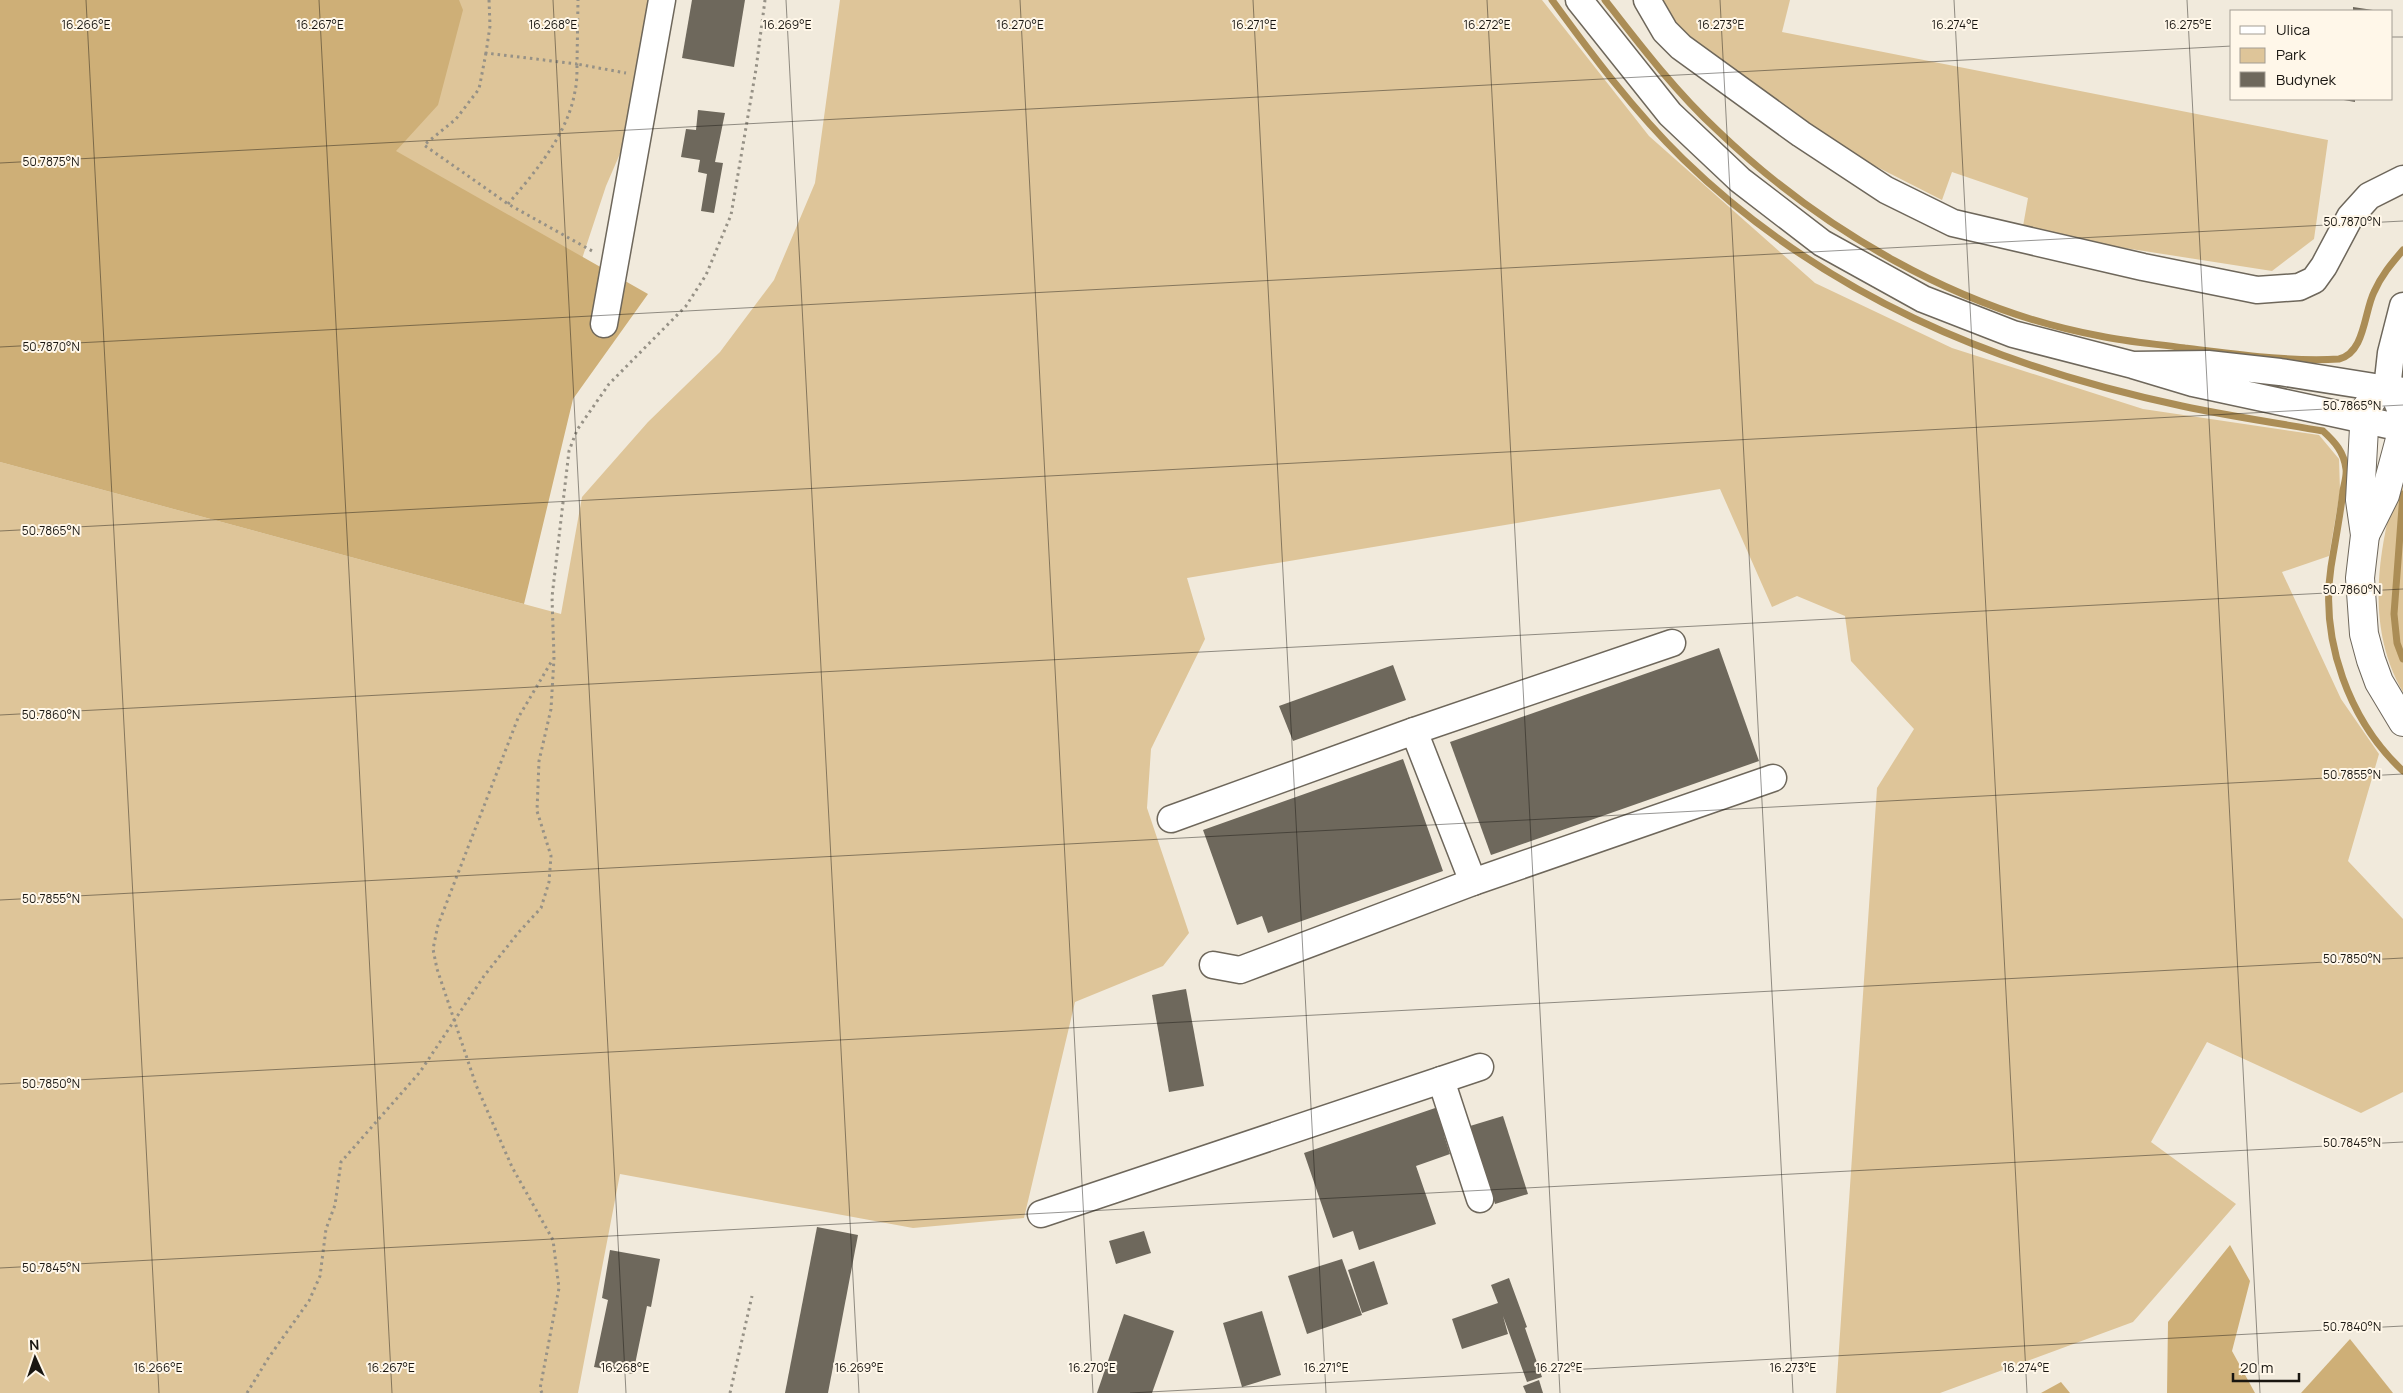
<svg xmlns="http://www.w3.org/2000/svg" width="2403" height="1393" viewBox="0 0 2403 1393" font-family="Manrope,sans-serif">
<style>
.green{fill:#dec599}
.forest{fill:#ceaf77}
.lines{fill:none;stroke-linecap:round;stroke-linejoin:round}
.stream{stroke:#ab8d56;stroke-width:7}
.building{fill:#6e685c}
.minor-casing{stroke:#6e675b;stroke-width:29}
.major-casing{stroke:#6e675b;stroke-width:30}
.path{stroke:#969186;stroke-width:3;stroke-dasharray:2.5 4;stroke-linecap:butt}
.minor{stroke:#fff;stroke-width:26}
.major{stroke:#fff;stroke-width:28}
.ticks{fill:none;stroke:#191611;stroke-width:1;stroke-opacity:0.45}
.ticks-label{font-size:12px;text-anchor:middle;fill:#191611;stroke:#fff7e9;stroke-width:4;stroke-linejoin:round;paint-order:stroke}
</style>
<rect width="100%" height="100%" fill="#f1eadc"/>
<!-- green -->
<g class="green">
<path d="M0 0H669L657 68 606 186 549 359Z"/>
<path d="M840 0H1542L1649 136 1815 283 1952 348 2143 409 2319 435 2339 459 2340 491 2329 556 2282 572 2341 699 2379 754 2348 861 2403 919V1092L2361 1113 2207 1042 2151 1142 2236 1204 2133 1322 1940 1393H1836L1877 788 1914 729 1851 661 1845 616 1797 596 1772 607 1720 489 1187 578 1205 639 1151 749 1147 808 1189 933 1163 966 1075 1002 1024 1218 913 1228 620 1174 578 1393H0V462L561 614 582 497 648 422 720 352 774 280 815 183Z"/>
<path d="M1653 0H1790L1782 32 2328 140 2314 239 2272 271 2022 232 2028 198 1952 172 1942 200 1828 142 1659 22Z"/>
<path d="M2403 465V692C2362 622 2380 538 2403 465Z"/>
</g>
<!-- forest -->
<g class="forest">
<path d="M0 0H459L463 10 438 105 396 151 648 294 573 399 524 604 0 462Z"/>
<path d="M2230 1245 2250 1281 2232 1351 2255 1393H2167L2168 1322Z"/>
<path d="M2350 1339 2393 1393H2301Z"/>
<path d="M2061 1382 2070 1393H2041Z"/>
</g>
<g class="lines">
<!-- stream -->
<g class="stream">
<path d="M1552 0C1592 55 1634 111 1683 159 1823 295 1994 366 2182 406 2229 416 2276 423 2323 431 2335 442 2344 452 2346 469 2347 476 2344 484 2343 491 2340 517 2335 542 2331 567 2320 640 2349 721 2403 771"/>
<path d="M1605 0C1640 45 1675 91 1717 130 1820 229 1958 310 2100 336 2128 342 2157 344 2185 348 2235 354 2288 362 2339 359 2365 353 2364 312 2374 292 2381 276 2391 264 2403 250"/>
<path d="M2403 494 2394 614 2397 643 2403 659"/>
</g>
</g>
<!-- building -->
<g class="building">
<path d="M692 0H745L734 67 682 58Z"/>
<path d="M2353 7 2373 10V11H2353Z"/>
<path d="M2338 99H2355V102Z"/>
<path d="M698 110 725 113 715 162 723 163 714 213 701 211 707 174 698 172 700 160 681 157 686 129 696 130Z"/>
<path d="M1719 648 1759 761 1491 855 1450 742Z"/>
<path d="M1393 665 1406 700 1293 741 1279 706Z"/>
<path d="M1403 759 1443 871 1268 933 1262 916 1237 925 1203 830Z"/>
<path d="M1186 989 1204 1086 1169 1092 1152 995Z"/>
<path d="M1441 1106 1450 1133 1444 1135 1450 1154 1416 1166 1436 1224 1359 1250 1353 1231 1333 1238 1304 1153Z"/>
<path d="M1503 1116 1528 1194 1495 1204 1470 1126Z"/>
<path d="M817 1227 858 1235 828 1393H785Z"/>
<path d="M1144 1231 1151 1253 1116 1264 1109 1241Z"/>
<path d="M610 1250 660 1259 651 1307 647 1306 633 1374 594 1367 608 1300 602 1298Z"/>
<path d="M1342 1259 1362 1315 1307 1334 1288 1276Z"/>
<path d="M1374 1261 1388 1304 1362 1313 1348 1270Z"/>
<path d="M1509 1278 1527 1327 1525 1328 1542 1377 1527 1382 1503 1316 1508 1334 1462 1349 1452 1319 1498 1303 1491 1285Z"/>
<path d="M1262 1311 1281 1375 1242 1387 1223 1323Z"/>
<path d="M1124 1314 1174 1331 1152 1393H1097Z"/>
<path d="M1539 1380 1543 1393H1526L1523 1386Z"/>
</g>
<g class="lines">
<defs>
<g id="minor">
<path d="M1579 0 1670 114 1740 180 1822 243 1923 299 2013 334 2133 365 2193 383 2402 428C2402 411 2399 400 2387 389L2280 372 2208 364 2133 365"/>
<path d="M1647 0 1665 31 1681 47 1801 134 1886 190 1953 223 2143 267 2257 290 2299 287 2314 280 2324 266 2350 217 2369 196 2403 179"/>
<path d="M604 324 662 0"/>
<path d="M2387 389 2391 353 2403 306"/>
<path d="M1414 731 1672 643"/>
<path d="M1171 819 1414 731 1473 882"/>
<path d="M1213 965 1240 970 1473 882 1773 778"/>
<path d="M1441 1080 1480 1199"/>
<path d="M1041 1214 1480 1067"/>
</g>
<g id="major">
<path d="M2403 392 2387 389 2376 394 2365 410 2360 500 2365 535 2360 578 2364 634 2371 660 2379 682 2403 722"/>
<path d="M2365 535 2385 495 2403 428"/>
</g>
</defs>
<!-- minor casing -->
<use href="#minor" class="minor-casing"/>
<!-- major casing -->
<use href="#major" class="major-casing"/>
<!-- path -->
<g class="path">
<path d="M489 0 490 26 486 53 577 64 578 0"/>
<path d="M486 53 479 89 456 119 424 145 508 204 594 252"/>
<path d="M508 204C535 172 568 134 575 91 577 83 577 73 577 64L626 73"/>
<path d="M247 1393 269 1357 309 1301 320 1276 326 1229 335 1205 341 1162 420 1072 484 976 518 933 541 908 549 882 551 856 537 811 539 761 551 709 554 658 552 597 569 451 577 430 609 384 686 306 706 275 731 215 756 69 765 0"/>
<path d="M542 1393 540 1389 559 1288 553 1240 512 1167 476 1085 437 969 433 949 438 925 518 718 553 659"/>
<path d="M730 1393 752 1296"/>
</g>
<!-- minor -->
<use href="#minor" class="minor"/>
<!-- major -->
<use href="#major" class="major"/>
</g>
<!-- ticks -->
<path class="ticks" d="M86 0 159 1393M319 0 392 1393M553 0 626 1393M786 0 859 1393M1020 0 1093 1393M1253 0 1326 1393M1487 0 1560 1393M1720 0 1793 1393M1954 0 2027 1393M2187 0 2260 1393M2392 37H2403M0 163 2232 46M0 347 2403 221M0 531 2403 405M0 715 2403 589M0 900 2403 774M0 1084 2403 958M0 1268 2403 1142M1130 1393 2403 1326"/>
<g class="ticks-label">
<text x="86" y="29">16.266°E</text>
<text x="320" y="29">16.267°E</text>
<text x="553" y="29">16.268°E</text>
<text x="787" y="29">16.269°E</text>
<text x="1020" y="29">16.270°E</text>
<text x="1254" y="29">16.271°E</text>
<text x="1487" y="29">16.272°E</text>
<text x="1721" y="29">16.273°E</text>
<text x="1955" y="29">16.274°E</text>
<text x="2188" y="29">16.275°E</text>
<text x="51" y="166">50.7875°N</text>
<text x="2352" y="226">50.7870°N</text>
<text x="51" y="351">50.7870°N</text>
<text x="2352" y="410">50.7865°N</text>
<text x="51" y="535">50.7865°N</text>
<text x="2352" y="594">50.7860°N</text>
<text x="51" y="719">50.7860°N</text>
<text x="2352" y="779">50.7855°N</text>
<text x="51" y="903">50.7855°N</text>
<text x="2352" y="963">50.7850°N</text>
<text x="51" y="1088">50.7850°N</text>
<text x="2352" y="1147">50.7845°N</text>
<text x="51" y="1272">50.7845°N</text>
<text x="2352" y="1331">50.7840°N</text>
<text x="158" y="1372">16.266°E</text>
<text x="391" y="1372">16.267°E</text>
<text x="625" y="1372">16.268°E</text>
<text x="859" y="1372">16.269°E</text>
<text x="1092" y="1372">16.270°E</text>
<text x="1326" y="1372">16.271°E</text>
<text x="1559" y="1372">16.272°E</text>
<text x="1793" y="1372">16.273°E</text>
<text x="2026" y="1372">16.274°E</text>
</g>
<!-- legend -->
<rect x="2230" y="10" width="162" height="90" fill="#fff7e9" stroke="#a39d93"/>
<rect x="2240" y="26" width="25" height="8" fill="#ffffff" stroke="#a39d93"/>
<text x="2276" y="35" font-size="15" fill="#191611">Ulica</text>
<rect x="2240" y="48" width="25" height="15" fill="#dec599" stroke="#a39d93"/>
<text x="2276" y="60" font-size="15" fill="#191611">Park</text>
<rect x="2240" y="72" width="25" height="15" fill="#6e685c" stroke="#a39d93"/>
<text x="2276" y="85" font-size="15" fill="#191611">Budynek</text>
<!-- north arrow -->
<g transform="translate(35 1358) rotate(357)" stroke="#fff7e9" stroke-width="4" paint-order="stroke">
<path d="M0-4L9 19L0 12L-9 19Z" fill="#191611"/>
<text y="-8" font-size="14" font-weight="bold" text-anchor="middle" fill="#191611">N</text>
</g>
<!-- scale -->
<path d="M2233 1373v8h66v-8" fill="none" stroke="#191611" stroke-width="2.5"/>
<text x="2240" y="1373" font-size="15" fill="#191611" stroke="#fff7e9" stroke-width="4" paint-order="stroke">20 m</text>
</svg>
